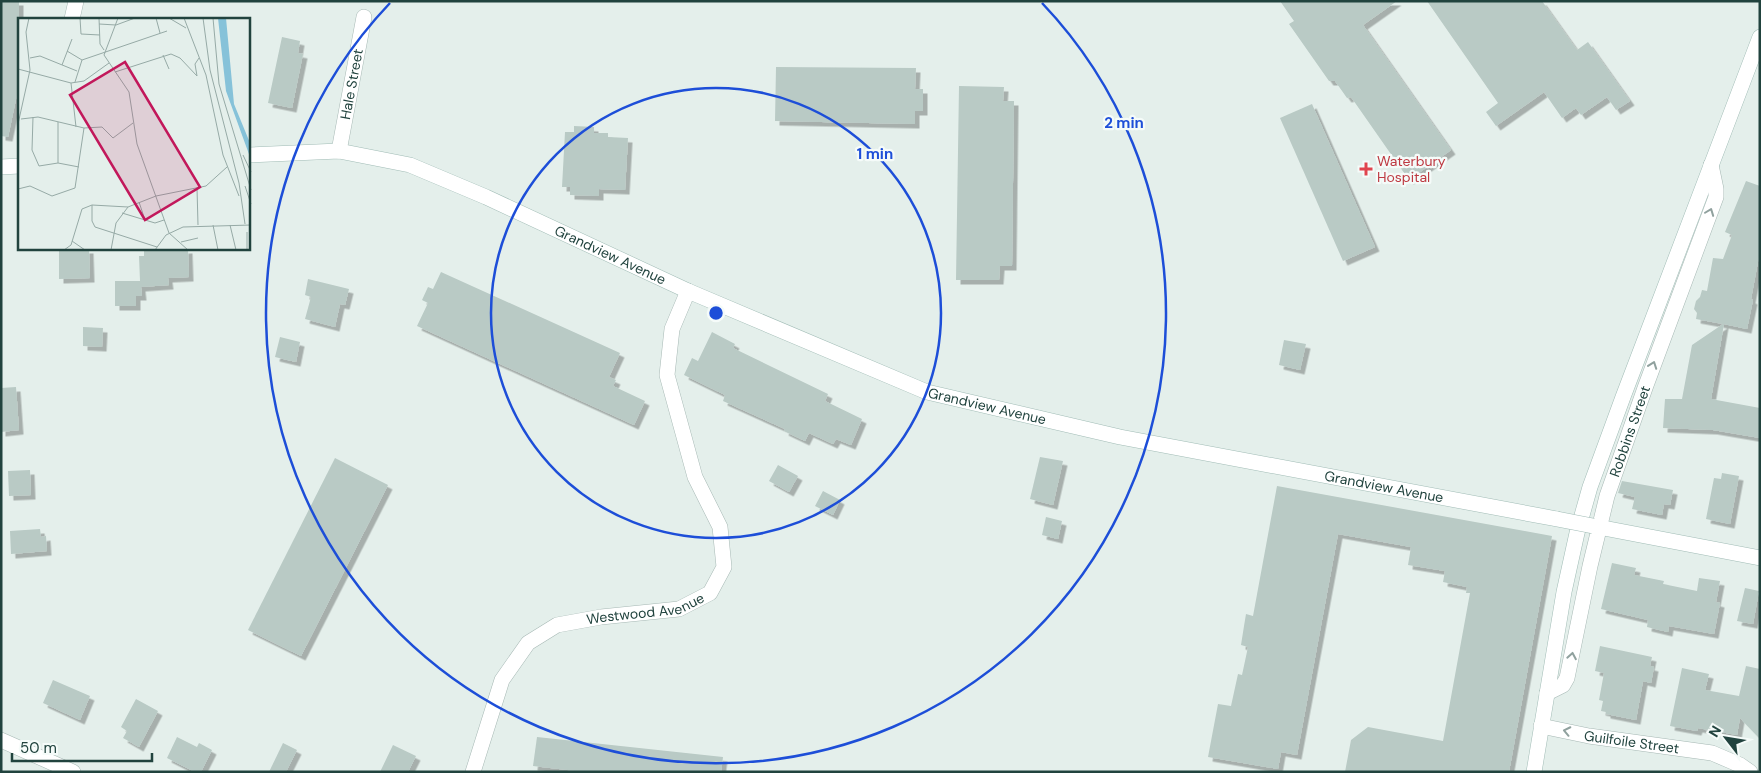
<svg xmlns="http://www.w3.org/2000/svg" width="1761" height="773" viewBox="0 0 1761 773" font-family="'DM Sans',sans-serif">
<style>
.building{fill:#b9cac5;filter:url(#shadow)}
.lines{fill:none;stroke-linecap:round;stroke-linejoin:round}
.street-casing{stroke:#a6b8b4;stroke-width:16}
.secondary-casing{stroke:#a1bcb6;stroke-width:16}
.street{stroke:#fff;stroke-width:15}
.secondary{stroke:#fff;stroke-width:15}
.secondary-bridge-casing{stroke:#a1bcb6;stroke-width:16;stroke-linecap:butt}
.secondary-bridge{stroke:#fff;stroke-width:15}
.oneway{stroke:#90a19e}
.ring{fill:none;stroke:#1d4ed8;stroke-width:2.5}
.health-dot{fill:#e0444e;stroke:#f5fbf9;stroke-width:2}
.labels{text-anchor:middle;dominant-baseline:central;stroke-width:4.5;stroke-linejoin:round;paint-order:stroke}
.street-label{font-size:14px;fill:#21433e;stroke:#f5fbf9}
.health-label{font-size:14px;fill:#be3a42;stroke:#f5fbf9;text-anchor:start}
.inset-road{fill:none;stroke:#96aaa6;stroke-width:1}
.view{fill:#c2185b;fill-opacity:0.15;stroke:#c2185b;stroke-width:2.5}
.inset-edge{fill:none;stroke:#21433e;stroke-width:2.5}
.centre{fill:#1d4ed8;stroke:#f5fbf9;stroke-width:2.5}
.ring-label{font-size:15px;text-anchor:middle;font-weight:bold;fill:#1d4ed8;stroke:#f5fbf9;stroke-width:4.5;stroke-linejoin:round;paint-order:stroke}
</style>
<defs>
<filter id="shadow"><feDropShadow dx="4.5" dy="4.5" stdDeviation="0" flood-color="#0004"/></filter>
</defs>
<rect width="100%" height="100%" fill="#e4efeb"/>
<!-- building -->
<g class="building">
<path d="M1 1H19V85L8 137 1 136Z"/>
<path d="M1280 1H1397L1363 25 1451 150 1409 180 1351 97 1347 98 1335 81H1329L1289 24 1294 21Z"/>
<path d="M1427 1H1542L1577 50 1588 42 1630 101 1616 110 1607 97 1581 115 1576 108 1562 118 1544 92 1496 126 1486 112 1498 103Z"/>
<path d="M282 37 300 41 298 53 303 54 292 108 268 103Z"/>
<path d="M776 67 916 68 915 89H923V111H915V124L775 121Z"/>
<path d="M959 86 1004 87 1003 101H1014L1012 266H1000L999 280H956Z"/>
<path d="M1312 104 1375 247 1343 261 1280 118Z"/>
<path d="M574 126 594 127V133H608V137L628 138 625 190 599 189V196L570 195V187H562L565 132H574Z"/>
<path d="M1746 181 1760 186V251L1751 299 1753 300 1747 329 1724 324 1711 399 1760 408V438L1713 430 1663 428 1665 399H1682L1692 345 1723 324 1696 319 1697 313 1694 309 1696 301 1700 297 1702 290 1707 291 1713 258 1723 259 1732 235 1725 232Z"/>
<path d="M59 249H89L90 278 59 279Z"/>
<path d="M188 249 189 277 168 278 169 285 141 287 142 296H136V306H115V281H140L139 256H144V251Z"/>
<path d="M441 272 620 353 609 377 616 380 613 386 645 401 634 425 417 326 428 303 422 300 428 287 433 289Z"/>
<path d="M308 279 349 289 345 305 340 304 335 327 305 319 311 297 305 295Z"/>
<path d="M83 327 103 328 102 347 83 346Z"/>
<path d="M712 332 735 344 733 348 828 394 825 401 862 419 851 445 836 439 833 444 809 433 805 441 784 431 785 429 723 401 725 395 684 375 692 358 698 361Z"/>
<path d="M280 337 300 342 296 362 275 357Z"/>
<path d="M1284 340 1306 344 1300 370 1279 365Z"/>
<path d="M16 387 19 430 1 432V388Z"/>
<path d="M1040 457 1063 461 1053 505 1030 499Z"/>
<path d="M335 458 388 485 301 656 248 630Z"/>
<path d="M778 465 798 476 789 492 769 481Z"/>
<path d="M30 470 31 495 9 496 8 471Z"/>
<path d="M1722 473 1739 476 1730 524 1706 519 1714 478 1721 479Z"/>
<path d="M1622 481 1673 490 1670 505 1664 504 1662 515 1632 509 1635 497 1618 493Z"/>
<path d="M1277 486 1552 536 1509 772H1345L1351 740 1368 727 1443 741 1470 593H1466L1467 587 1443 582 1445 571 1408 565 1411 547 1338 534 1297 755 1281 752 1278 769 1208 757 1218 704 1231 706 1238 674 1242 675 1248 647 1241 645 1244 626 1246 614 1253 616Z"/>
<path d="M823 491 840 500 833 515 815 506Z"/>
<path d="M1046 517 1062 521 1058 539 1042 535Z"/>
<path d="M40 529 41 537 46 536 47 551 11 554 10 531Z"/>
<path d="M1612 563 1636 568 1634 575 1664 581 1663 584 1697 591 1699 578 1720 581 1716 602 1720 603 1714 634 1669 626 1668 632 1647 627 1648 620 1601 609Z"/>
<path d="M1745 588 1759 591 1753 624 1737 621Z"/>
<path d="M1600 646 1652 657 1650 666 1654 667 1651 683 1643 681 1636 720 1606 714V712L1601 711 1603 701 1599 700 1604 673 1595 671Z"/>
<path d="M1746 666 1760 669V739L1740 718 1737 735 1698 728 1697 731 1670 726 1682 668 1709 674 1705 690 1739 696Z"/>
<path d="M53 680 90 696 80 720 43 703Z"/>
<path d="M136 699 158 711 139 747 123 738 127 731 121 727Z"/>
<path d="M177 737 197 747 199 743 212 750 201 772H195L167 758Z"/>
<path d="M537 737 723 757 721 772H585L533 766Z"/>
<path d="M283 743 297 750 286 772H269Z"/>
<path d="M393 745 416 756 408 772H380Z"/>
</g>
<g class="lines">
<defs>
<g id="street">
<path d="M72 19 76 1"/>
<path id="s1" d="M339 151 364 17"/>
<path id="s2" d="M1547 693 1563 685 1567 678 1590 566 1607 496 1645 388 1716 197V189L1711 165"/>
<path id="s3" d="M1541 726 1589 736 1712 753 1740 765 1750 772"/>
<path d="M1 740 73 772"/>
<path id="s4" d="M473 772 502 680 528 643 557 625 601 617 679 609 710 593 724 567 720 527 695 477 667 375 672 329 688 291"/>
</g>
<g id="secondary">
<path id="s5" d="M249 155 339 151 410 165 486 197 688 291 927 392 1120 437 1557 519"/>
<path d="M1 167 19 166"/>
<path d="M1593 526 1760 558"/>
<path d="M1534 772 1564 592 1577 533 1590 487 1623 397 1760 37"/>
</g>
</defs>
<!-- street casing -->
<use href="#street" class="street-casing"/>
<!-- secondary casing -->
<use href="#secondary" class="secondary-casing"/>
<!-- street -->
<use href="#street" class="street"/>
<!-- secondary -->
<use href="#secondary" class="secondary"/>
<defs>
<path id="secondary-bridge" d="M1557 519 1593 526"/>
</defs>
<!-- secondary-bridge casing -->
<use href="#secondary-bridge" class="secondary-bridge-casing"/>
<!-- secondary-bridge -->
<use href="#secondary-bridge" class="secondary-bridge"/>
</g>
<!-- one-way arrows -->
<defs><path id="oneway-chevron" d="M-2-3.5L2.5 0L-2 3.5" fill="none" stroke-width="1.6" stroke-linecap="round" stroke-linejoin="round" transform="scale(1.25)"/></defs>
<g class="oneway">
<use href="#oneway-chevron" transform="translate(1710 212) rotate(-69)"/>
<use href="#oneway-chevron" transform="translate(1653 365) rotate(-70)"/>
<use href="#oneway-chevron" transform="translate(1572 656) rotate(-80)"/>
<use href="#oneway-chevron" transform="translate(1567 731) rotate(-168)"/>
</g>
<!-- distance rings -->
<g class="ring">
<circle cx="716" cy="313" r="225"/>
<path d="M1042 3A450 450 0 1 1 390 3"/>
</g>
<!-- markers -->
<path class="health-dot" d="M1363.5 161.5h5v5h5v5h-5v5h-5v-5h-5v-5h5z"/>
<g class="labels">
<!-- street labels -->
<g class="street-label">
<text stroke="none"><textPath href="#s1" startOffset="68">Hale Street</textPath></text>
<text stroke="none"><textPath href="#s5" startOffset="382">Grandview Avenue</textPath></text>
<text stroke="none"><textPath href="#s5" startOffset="789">Grandview Avenue</textPath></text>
<text stroke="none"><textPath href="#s2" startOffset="281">Robbins Street</textPath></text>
<text stroke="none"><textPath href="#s5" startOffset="1194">Grandview Avenue</textPath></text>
<text stroke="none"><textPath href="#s4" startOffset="266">Westwood Avenue</textPath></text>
<text stroke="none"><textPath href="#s3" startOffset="92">Guilfoile Street</textPath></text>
</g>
<!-- health labels -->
<g class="health-label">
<text x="1377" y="161">Waterbury<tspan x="1377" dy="16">Hospital</tspan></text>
</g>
</g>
<!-- overview -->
<g transform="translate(18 18)">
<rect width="232" height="232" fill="#e4efeb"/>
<path d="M200 0H208L216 86 232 125V139L208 73Z" fill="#86c2d9"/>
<path class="inset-road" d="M62 0 63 16 82 17M81 0 82 26 86 32M100 0 86 37 111 74 119 126 151 215M138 0 142 15M151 0 168 10M166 0 188 57 205 137 221 178M185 0 192 52 221 165 227 206M195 0 201 66 233 172M81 6 98 7 117 0M49 33 64 42 149 13M145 37 151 51M12 40 22 38 59 53M44 47 54 21M0 51 53 65 66 63 91 45M97 54 153 36 162 40 179 58M179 58 177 46 181 40M57 64 64 42M53 65 58 109M15 99 14 132 21 148 40 145 61 149M3 101 20 99 66 110 84 109 95 120 115 105M0 106 12 52 8 14 11 0M225 137 233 154M40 145V104M227 168 233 186M179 170 180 207M0 171 12 168 34 178 57 170 66 110M121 184 127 202M74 187V203L77 209 139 229M104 195 137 205 146 202M195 207 200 232M212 207 218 232M229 214V232M151 215 170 232M54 223 67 232M163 224 180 220M46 232 53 227 64 191 74 187 110 189M93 232 98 205 110 189 138 178 188 168 209 149M137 232 148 217 165 209 233 207"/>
<path class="view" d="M107 44 182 169 127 202 52 77Z"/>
<rect width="232" height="232" class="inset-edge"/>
</g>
<circle cx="716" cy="313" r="8" class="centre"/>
<g class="ring-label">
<text x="1124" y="128">2 min</text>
<text x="875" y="159">1 min</text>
</g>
<!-- border -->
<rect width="1761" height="773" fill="none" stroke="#21433e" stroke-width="5"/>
<!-- north arrow -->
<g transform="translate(1726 738) rotate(301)" stroke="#f5fbf9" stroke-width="4" paint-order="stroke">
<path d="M0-4L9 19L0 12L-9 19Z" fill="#21433e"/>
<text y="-8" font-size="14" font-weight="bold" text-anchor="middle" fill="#21433e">N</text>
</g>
<!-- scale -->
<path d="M12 753v8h140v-8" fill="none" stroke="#21433e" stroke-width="2.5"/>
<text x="20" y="753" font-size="15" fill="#21433e" stroke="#f5fbf9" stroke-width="4" paint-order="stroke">50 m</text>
</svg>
